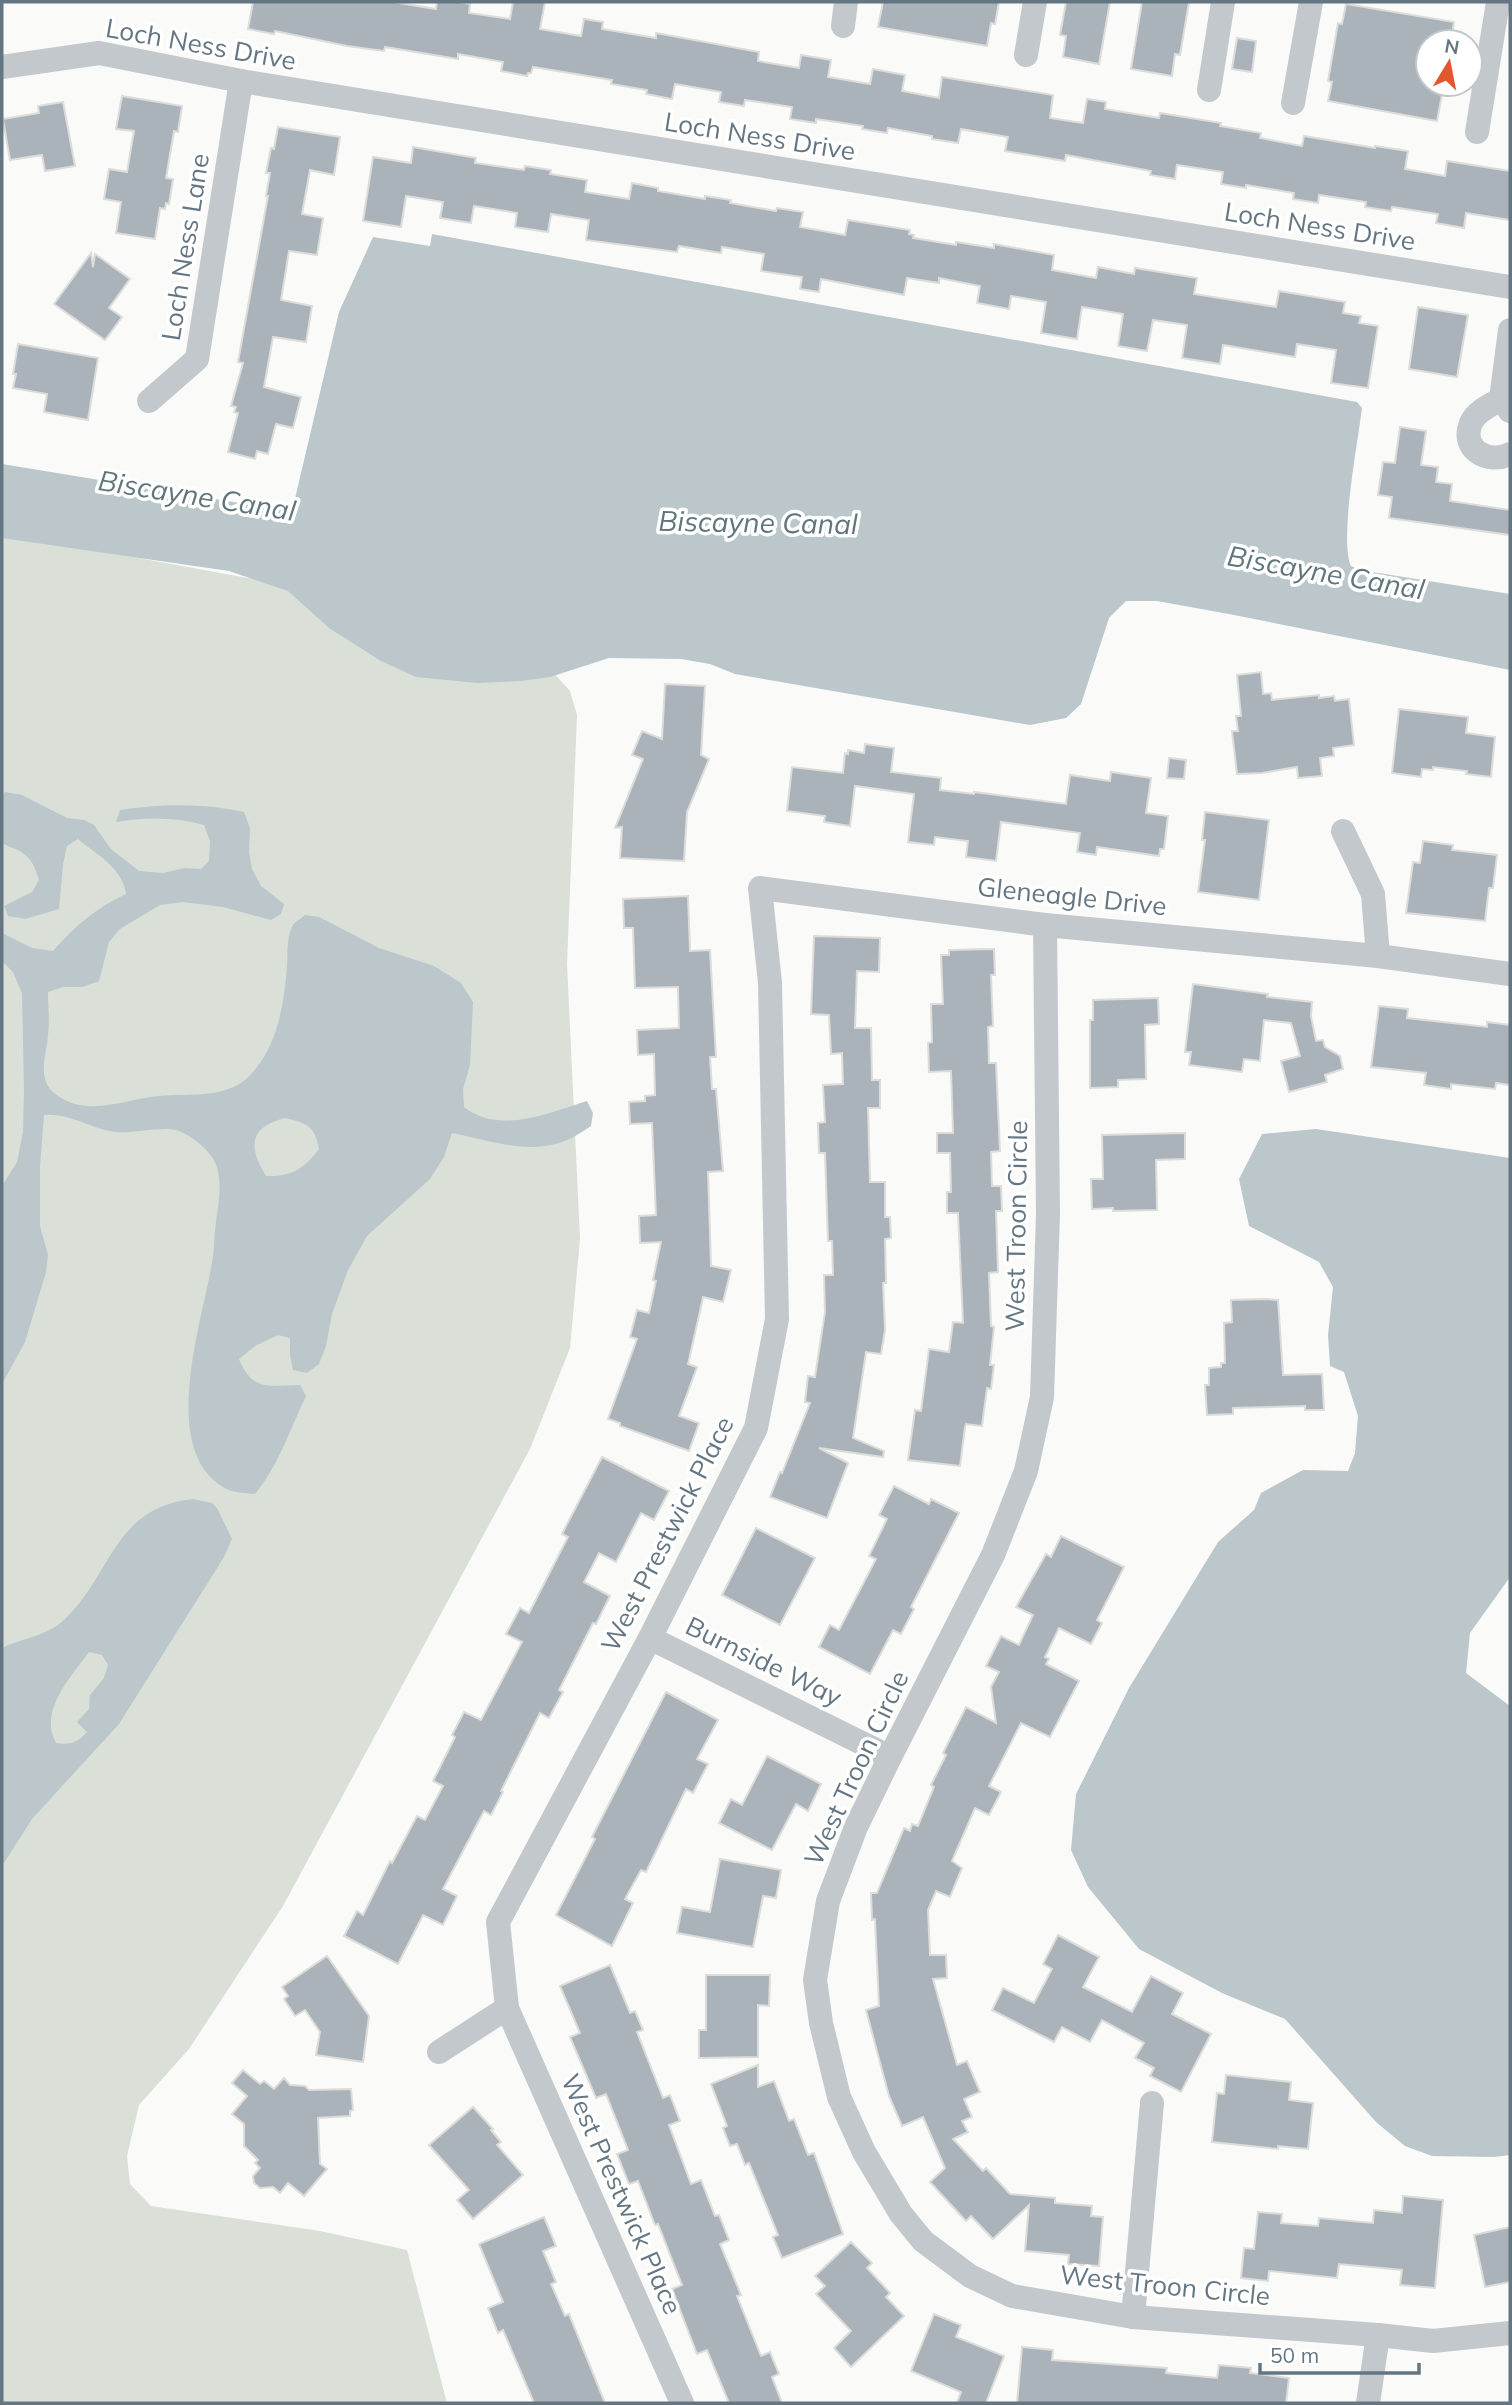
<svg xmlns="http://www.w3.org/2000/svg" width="1512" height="2405" viewBox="0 0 1512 2405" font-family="Mulish,sans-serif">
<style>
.green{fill:#dadfd7}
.water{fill:#bbc7cb;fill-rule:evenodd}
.building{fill:#aab3b9;stroke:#dcdcda;stroke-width:2}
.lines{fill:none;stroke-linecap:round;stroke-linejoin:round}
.minor{stroke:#c3c8cc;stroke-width:24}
.labels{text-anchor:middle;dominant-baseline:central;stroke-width:7;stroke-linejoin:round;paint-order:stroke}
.street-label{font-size:26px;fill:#657683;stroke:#fff}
.water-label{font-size:28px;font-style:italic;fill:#60757c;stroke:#fff}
</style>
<rect width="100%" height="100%" fill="#fafaf8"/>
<!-- green -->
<path class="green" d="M2 533 319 591 540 658 570 691 577 715 567 964 580 1239 570 1348 530 1449 283 1906 189 2049 139 2105 127 2156 130 2184 151 2206 320 2231 407 2250 447 2403H2Z"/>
<!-- water -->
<g class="water">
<path d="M432 234 1357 402 1362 408C1358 441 1339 541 1351 566L1360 570 1510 594V670L1229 614 1157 601H1126L1109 618 1081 704 1066 718 1030 725 735 674 710 664 681 659 609 658 550 677 521 681 477 683 416 677 381 661 329 628 288 591 229 571 2 538V464L276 509 293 507 339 312 373 237 430 246Z"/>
<path d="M5 792 22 795 67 818 84 820 94 825 111 849 139 871 163 873 185 868 201 869 209 861 210 841 204 825C175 817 146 817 116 822L120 810C161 804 203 803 244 812L250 828 249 852 252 869 261 886 284 904 281 914 271 920 223 907 183 902 160 905 120 929 109 942 99 981 82 987H63L48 992C48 1007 50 1021 48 1035 47 1053 37 1076 52 1091 83 1120 124 1099 159 1096 192 1093 230 1100 253 1072 278 1043 284 1004 287 967 288 955 286 937 293 925 295 922 302 918 305 915L319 917 379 948 434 966 461 983 473 1002 470 1065 463 1089 464 1107C500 1135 548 1113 587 1101L593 1113 591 1126C583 1131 575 1137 567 1140 531 1156 488 1140 452 1133L444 1157 430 1179 367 1236 348 1270 332 1314 326 1346 319 1364 307 1373 293 1370 290 1355V1338L278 1335 255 1346 239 1359C253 1393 270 1385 300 1385L306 1396C290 1429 279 1465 255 1494 247 1493 236 1493 229 1490 157 1457 201 1326 211 1268 214 1255 214 1243 215 1231 217 1209 223 1189 217 1167 212 1152 194 1137 179 1131 164 1125 133 1134 116 1132 90 1129 71 1113 44 1115L40 1166V1226L48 1255 46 1272 25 1342 2 1384V1186L17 1162 23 1132 24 1090 22 993 13 972 2 961V933L32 948 53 951C74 927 97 907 126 894 123 868 97 855 78 839L67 846 63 864 59 909 25 919 8 916 4 906 32 892 39 880C35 866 31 857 18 850 11 847 7 847 2 842V795ZM285 1118C307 1123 315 1126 319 1149 304 1169 291 1177 266 1176 248 1147 249 1127 285 1118Z"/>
<path d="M1316 1129 1510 1158V1577L1470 1633 1466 1673 1510 1706V2155L1494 2157 1432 2156 1405 2146 1376 2122 1285 2019 1222 1993 1139 1949 1088 1887 1071 1850 1076 1794 1129 1688 1218 1542 1254 1510 1261 1493 1303 1470 1348 1471 1355 1453 1358 1416 1344 1372 1330 1366 1328 1335 1333 1287 1319 1262 1249 1226 1239 1179 1262 1134Z"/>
<path d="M193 1499 212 1503 217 1508 232 1539 224 1557 119 1724 32 1819 2 1866V1648C22 1638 48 1636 65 1619 113 1573 113 1508 193 1499ZM89 1652 102 1655 108 1665 104 1678 90 1695 89 1709 77 1722 87 1732C77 1743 70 1745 56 1743 54 1738 51 1732 51 1727 49 1699 74 1673 89 1652Z"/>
</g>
<!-- building -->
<g class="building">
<path d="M253 2H393L436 9 437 2H459L470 4 469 13 510 19 513 2H545L540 29 581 36 584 19 603 22 602 29 656 38V33L759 52 758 61 799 68 801 55 831 60 828 77 870 84 873 69 905 75 902 91 939 98 942 77 1053 95 1050 118 1083 123 1087 99 1106 102 1105 109 1159 118 1160 113 1221 123 1220 126 1261 133 1260 138 1302 146 1304 136 1375 148V146L1408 151 1405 169 1445 176 1447 161 1510 171V220L1466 213 1464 228 1436 223 1438 214 1392 207 1391 211 1365 207 1366 202 1319 195 1318 203 1293 199 1294 193 1246 185V188L1221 184 1223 172 1177 165 1175 179 1150 175 1151 171 1066 155 1065 161 1005 151 1008 137 961 129 958 143 932 139V136L888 128 887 133 862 129 863 126 816 119V123L790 119 792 107 745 100 744 106 719 102 721 92 675 84 672 99 646 94 647 90 611 84 612 80 533 67 531 73H528L527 76 501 71 503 62 458 54V59L385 47 384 51 347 46 275 31 274 34 248 29Z"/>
<path d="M883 2H999L995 24 991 23 987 46 878 27Z"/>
<path d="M1066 2H1110L1099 64 1063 57 1066 36 1060 35Z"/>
<path d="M1142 2H1189L1180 55 1175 54 1172 76 1131 69Z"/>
<path d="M1346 4 1454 22 1451 42H1428V84H1444L1437 121 1328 101 1332 82 1328 81 1338 23 1342 24Z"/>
<path d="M1237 38 1256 41 1252 72 1232 69Z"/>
<path d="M122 96 182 106 178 132 174 131 166 178 173 179 169 204 166 203 165 209 160 208 155 239 116 233 121 202 104 199 109 169 127 172 134 131 116 129Z"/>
<path d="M63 102 75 166 45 171 42 155 10 160 3 119 39 113 38 106Z"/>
<path d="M278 127 340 137 334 175 310 170 302 214 323 218 317 255 289 251 281 300 312 306 306 342 273 337 264 387 301 397 293 428 276 424 268 454 257 451 255 459 228 452 238 413 234 412 236 407 231 406 243 363 238 362 268 196H266L270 173H266L271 148 274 149Z"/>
<path d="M413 147 476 158 475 163 524 170 525 166 551 170 550 174 587 180 585 192 629 199 632 183 658 188V191L705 199V196L731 200 730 203 776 211 777 208 803 212 800 227 845 235 848 220 910 230 909 234 914 235 913 238 956 245V242L994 248V244L1054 255 1052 270 1096 278 1098 267 1134 274 1135 268 1197 278 1194 294 1276 307 1279 291 1345 302 1343 313 1361 316 1359 323 1378 326 1368 388 1331 383 1336 350 1297 344 1295 357 1223 345 1220 364 1182 358 1187 325 1153 320 1147 351 1118 346 1123 314 1082 307 1077 339 1041 333 1046 302 1011 296 1009 309 977 303 980 286 939 278V283L907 278 904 295 821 279 819 292 800 289 802 277 761 271 764 254 722 247 721 253 679 246 677 252 586 240 589 220 551 214 548 232 515 227 517 213 474 206 471 223 440 218 443 202 406 196 401 227 363 221 373 157 411 163Z"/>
<path d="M91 253 93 267 95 254 130 279 109 308 122 317 105 340 54 304Z"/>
<path d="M1418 307 1468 315 1457 377 1409 369Z"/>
<path d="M18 344 98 358 88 420 44 412 47 394 13 388 16 374H13Z"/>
<path d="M1400 427 1426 431 1421 465 1438 467 1436 482 1452 484 1450 501 1510 510V535L1389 518 1392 497 1378 495 1383 462 1395 463Z"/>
<path d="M1261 672 1263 694 1271 693 1272 700 1319 695V698L1334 696 1335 701 1349 699 1354 745 1333 748 1334 756 1320 758 1322 776 1298 778 1297 767 1262 773 1237 774 1232 731H1238L1236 716H1241L1237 675Z"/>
<path d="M665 684 705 686 701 755 709 759 687 812 684 861 620 858 622 827 615 828 643 759 632 755 642 731 662 739Z"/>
<path d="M1399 709 1468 717 1466 733 1495 737 1491 777 1466 774 1467 771 1433 767V770L1422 769 1421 777 1392 773Z"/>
<path d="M865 744 894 748 891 772 941 778 940 790 974 794V792L1066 804 1070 775 1110 781 1111 772 1151 778 1146 813 1168 816 1164 849H1160L1159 856 1097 847 1096 855 1077 852 1080 833 1001 822 996 861 966 857 968 841 935 837 934 845 908 842 914 794 855 786 850 826 824 822 825 816 787 811 792 767 843 773 845 753 848 754V750L864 753Z"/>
<path d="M1169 758 1186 760 1184 779 1167 778Z"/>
<path d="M1205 812 1269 820 1259 900 1198 892 1205 840H1202Z"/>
<path d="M1423 841 1453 845 1452 850 1497 855 1493 888H1489L1485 921 1406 913 1413 862 1420 863Z"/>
<path d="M688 896 690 951 710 950 716 1057H710L712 1089H716L723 1171 708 1172 711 1266 731 1270 723 1302 703 1297 698 1320 688 1364 697 1367 679 1416 699 1423 689 1451 620 1426V1423L608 1419 637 1339 630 1337 637 1310 649 1313 656 1281 653 1280 661 1242 640 1243 639 1216 656 1215 652 1123 630 1124 629 1102 645 1101V1096L655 1095 654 1054 638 1055 637 1030 679 1028 678 987 635 988 633 928H624L623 899Z"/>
<path d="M814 936 880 938 879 972 857 971 855 1028H871L872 1080H880V1108H868L870 1182H885V1217H890L891 1238 885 1239 886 1283H883L885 1330 881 1354 866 1352 853 1438 884 1451 883 1457 819 1448 848 1463 827 1518 770 1497 780 1472 782 1473 810 1403 805 1402 808 1376 815 1377 825 1312 824 1275H833L832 1241H828L825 1153H819L818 1123 825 1122 823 1085 843 1084 842 1053 831 1054 829 1015 811 1014Z"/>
<path d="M994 949 995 975H991L993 1026 988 1027 989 1063H996L1000 1151 991 1152 992 1186H1001L1002 1211H996L998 1272 989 1273 991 1326 994 1327 990 1365H994L991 1389 987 1388 982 1426 966 1424 965 1427 960 1466 908 1460 915 1410 921 1411 929 1349 949 1352 953 1322 963 1323 958 1213H947V1192H951L950 1153H937V1133H953L951 1071 929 1072 928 1043 932 1042 931 1004H943L941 955H949V950Z"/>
<path d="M1193 984 1268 994 1267 997 1312 1002 1311 1016 1316 1041 1323 1040 1325 1047 1340 1056 1343 1069 1325 1075 1327 1082 1289 1092 1281 1061 1300 1056 1291 1023 1264 1020 1260 1061 1244 1059 1242 1072 1189 1065 1191 1052H1185Z"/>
<path d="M1158 998 1159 1024 1145 1025 1146 1079 1118 1080V1087L1090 1088V1020H1093V1000Z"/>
<path d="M1379 1006 1408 1009 1407 1018 1487 1027V1022L1510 1025V1085L1496 1083 1495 1089 1451 1084V1089L1424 1085 1426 1073 1371 1067Z"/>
<path d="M1185 1133V1159L1156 1160 1157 1210 1113 1211V1208L1092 1209 1091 1179H1103L1102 1135Z"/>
<path d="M1264 1299 1278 1300 1283 1375 1322 1374 1324 1410H1305V1406L1233 1408V1414L1207 1415 1205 1385H1209V1368L1221 1367V1363H1225L1224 1323 1232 1322 1231 1300Z"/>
<path d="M602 1457 669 1491 654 1520 641 1513 616 1562 599 1553 584 1582 610 1596 596 1624 593 1623 559 1690 563 1692 549 1718 540 1713 501 1791 503 1792 491 1815 484 1811 443 1889 457 1896 443 1925 423 1915 398 1964 344 1936 357 1911 363 1915 390 1861 392 1863 417 1816 425 1820 443 1786 433 1781 455 1737 452 1735 464 1712 481 1720 522 1642 506 1634 520 1608 529 1613 568 1537 562 1534Z"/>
<path d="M894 1486 929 1504 931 1499 959 1513 911 1607 914 1609 901 1634 893 1630 870 1674 819 1647 830 1625 839 1630 876 1559 869 1556 887 1519 879 1515Z"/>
<path d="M756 1528 815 1558 780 1625 722 1595Z"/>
<path d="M1061 1536 1124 1567 1097 1620 1102 1623 1091 1644 1059 1628 1045 1657 1049 1659 1046 1664 1079 1681 1050 1737 1021 1723 989 1786 1001 1792 989 1815 975 1808 952 1861 962 1868 950 1897 936 1891 928 1910 930 1955H946L947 1978 933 1979 957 2065 967 2061 980 2092 964 2099 972 2117 962 2121 968 2132 953 2139 983 2171 986 2168 1010 2194 1055 2198V2203L1092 2206 1091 2216 1103 2217 1099 2266 1068 2264 1069 2255 1025 2251 1029 2205 993 2239 971 2216 966 2221 930 2182 945 2168 923 2117 902 2126 889 2096 866 2010 879 2006 875 1919 872 1920 871 1893H877L904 1828 910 1831 912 1824 918 1826 934 1787 931 1785 946 1755 943 1753 966 1707 996 1723 991 1687 999 1672 986 1666 1001 1636 1019 1645 1033 1615 1016 1607 1046 1554 1051 1557Z"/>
<path d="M666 1692 718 1720 697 1759 708 1764 693 1793 686 1789 646 1872 641 1870 625 1899 633 1903 612 1946 556 1915 595 1839 592 1837Z"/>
<path d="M767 1756 821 1784 808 1811 796 1804 772 1850 719 1823 731 1799 742 1805Z"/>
<path d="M720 1859 781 1870 776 1898 763 1896 753 1947 677 1933 682 1907 710 1912Z"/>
<path d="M1058 1935 1099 1957 1083 1987 1132 2012 1151 1976 1183 1993 1172 2014 1211 2034 1181 2092 1150 2076 1154 2068 1135 2058 1144 2043 1102 2020 1090 2042 1062 2027 1054 2042 992 2010 1003 1988 1034 2003 1052 1969 1043 1964Z"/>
<path d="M327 1956 369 2016 363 2062 316 2055 320 2032 305 2010 295 2016 284 1999 288 1996 282 1987Z"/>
<path d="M610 1965 630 2013 635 2011 643 2030 637 2032 663 2098 670 2095 680 2121 669 2125 691 2184 701 2180 715 2216 719 2215 729 2240 720 2244 741 2295 737 2296 761 2356 770 2352 779 2374 772 2377 782 2403H729L707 2350 697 2354 672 2289 682 2285 658 2224 655 2225 638 2181 629 2184 617 2154 628 2150 606 2094 596 2098 570 2037 580 2033 560 1986Z"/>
<path d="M706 1975H770L769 2006 758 2005V2057L699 2058V2030H706Z"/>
<path d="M758 2065V2087L774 2081 789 2121 794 2119 808 2155 814 2153 843 2234 782 2258 773 2237 778 2235 749 2163 745 2165 737 2144 730 2146 723 2128 727 2126 711 2084Z"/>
<path d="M243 2070 260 2084 264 2081 274 2089 284 2078 290 2085 305 2086 309 2090 351 2089 353 2110 350 2111V2116L318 2118 320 2164 327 2169 304 2196 288 2183 280 2193 273 2187 260 2188 254 2183 253 2176 260 2168 255 2163 258 2160 244 2146V2124L232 2114 247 2096 232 2083Z"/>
<path d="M1226 2075 1291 2082 1289 2100 1313 2103 1308 2149 1278 2146V2149L1212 2142 1217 2093 1224 2094Z"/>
<path d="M473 2107 493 2129 491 2130 501 2142 497 2145 523 2175 473 2219 457 2200 469 2190 429 2145Z"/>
<path d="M1403 2196 1443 2200 1435 2288 1400 2285 1402 2270 1339 2264 1337 2278 1269 2271 1268 2281 1241 2278 1244 2248 1254 2249 1258 2212 1282 2214 1281 2223 1318 2226 1319 2218 1373 2223 1374 2210 1402 2213Z"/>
<path d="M544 2217 556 2246 543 2251 556 2282 551 2284 565 2316 569 2314 605 2403H534L503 2330 498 2333 488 2308 503 2302 479 2244Z"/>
<path d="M1510 2227V2282L1485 2287 1474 2235Z"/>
<path d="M851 2242 872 2263 867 2268 890 2293 886 2297 904 2316 851 2367 834 2348 851 2331 816 2294 825 2286 815 2276Z"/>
<path d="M934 2314 961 2325 956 2337 1004 2356 986 2403H957L961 2392 911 2371Z"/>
<path d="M1022 2347 1053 2350 1052 2360 1167 2368 1166 2373 1217 2378 1219 2365 1251 2368 1250 2373 1289 2378 1286 2403H1017Z"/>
</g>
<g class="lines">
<!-- minor -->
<g class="minor">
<path d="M843 26 846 2"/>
<path d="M1026 55 1035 2"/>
<path d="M2 67 99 53 241 81 1510 287"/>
<path d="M1209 90 1223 2"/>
<path d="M1293 103 1311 2"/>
<path d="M1477 132 1498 2"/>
<path d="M1501 399C1491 405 1476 411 1471 423 1460 449 1488 465 1510 454"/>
<path d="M149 401 197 359 241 81"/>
<path d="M1510 411 1501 399 1510 330"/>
<path d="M1343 831 1373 894 1378 956"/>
<path d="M1045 925 1048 1214 1042 1397 1026 1471 993 1555 890 1757 856 1827 828 1901 815 1980 821 2023 839 2097 864 2152 901 2214 923 2241 970 2276 1012 2296 1133 2317 1378 2335 1433 2341 1510 2333"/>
<path d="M650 1638 890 1757"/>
<path d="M439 2052 507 2008"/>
<path d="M1133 2317 1152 2103"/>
<path d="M682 2403 507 2008 498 1922 650 1638 756 1428 777 1319 770 983 760 888 1045 925 1378 956 1510 974"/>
<path d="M1368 2403 1378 2335"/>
</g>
</g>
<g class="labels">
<!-- street labels -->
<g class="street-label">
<text transform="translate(201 44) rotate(10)">Loch Ness Drive</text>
<text transform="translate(760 136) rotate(9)">Loch Ness Drive</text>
<text transform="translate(1320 226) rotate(9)">Loch Ness Drive</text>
<text transform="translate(185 247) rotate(-81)">Loch Ness Lane</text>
<text transform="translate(1072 896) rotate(6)">Gleneagle Drive</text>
<text transform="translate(1016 1226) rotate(-89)">West Troon Circle</text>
<text transform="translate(667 1534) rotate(-63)">West Prestwick Place</text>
<text transform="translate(764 1661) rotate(26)">Burnside Way</text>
<text transform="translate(856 1768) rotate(-65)">West Troon Circle</text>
<text transform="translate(622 2194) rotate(66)">West Prestwick Place</text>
<text transform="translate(1165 2285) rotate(6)">West Troon Circle</text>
</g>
<!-- water labels -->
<g class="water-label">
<text transform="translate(197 495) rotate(9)">Biscayne Canal</text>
<text transform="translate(758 522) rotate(1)">Biscayne Canal</text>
<text transform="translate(1326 572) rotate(10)">Biscayne Canal</text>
</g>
</g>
<!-- border -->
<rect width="1512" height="2405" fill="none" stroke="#657683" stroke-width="7"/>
<!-- north arrow -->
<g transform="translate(1449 63) rotate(10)"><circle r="33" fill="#ffffff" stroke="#c1c8cd" stroke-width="2"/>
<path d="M0-5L12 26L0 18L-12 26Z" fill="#e4572e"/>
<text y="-10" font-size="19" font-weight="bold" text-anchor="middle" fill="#657683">N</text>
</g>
<!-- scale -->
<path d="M1260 2363v10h159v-10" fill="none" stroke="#657683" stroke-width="3.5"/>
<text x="1270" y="2363" font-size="21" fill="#657683" stroke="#ffffff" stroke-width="5" paint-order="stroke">50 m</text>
</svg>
